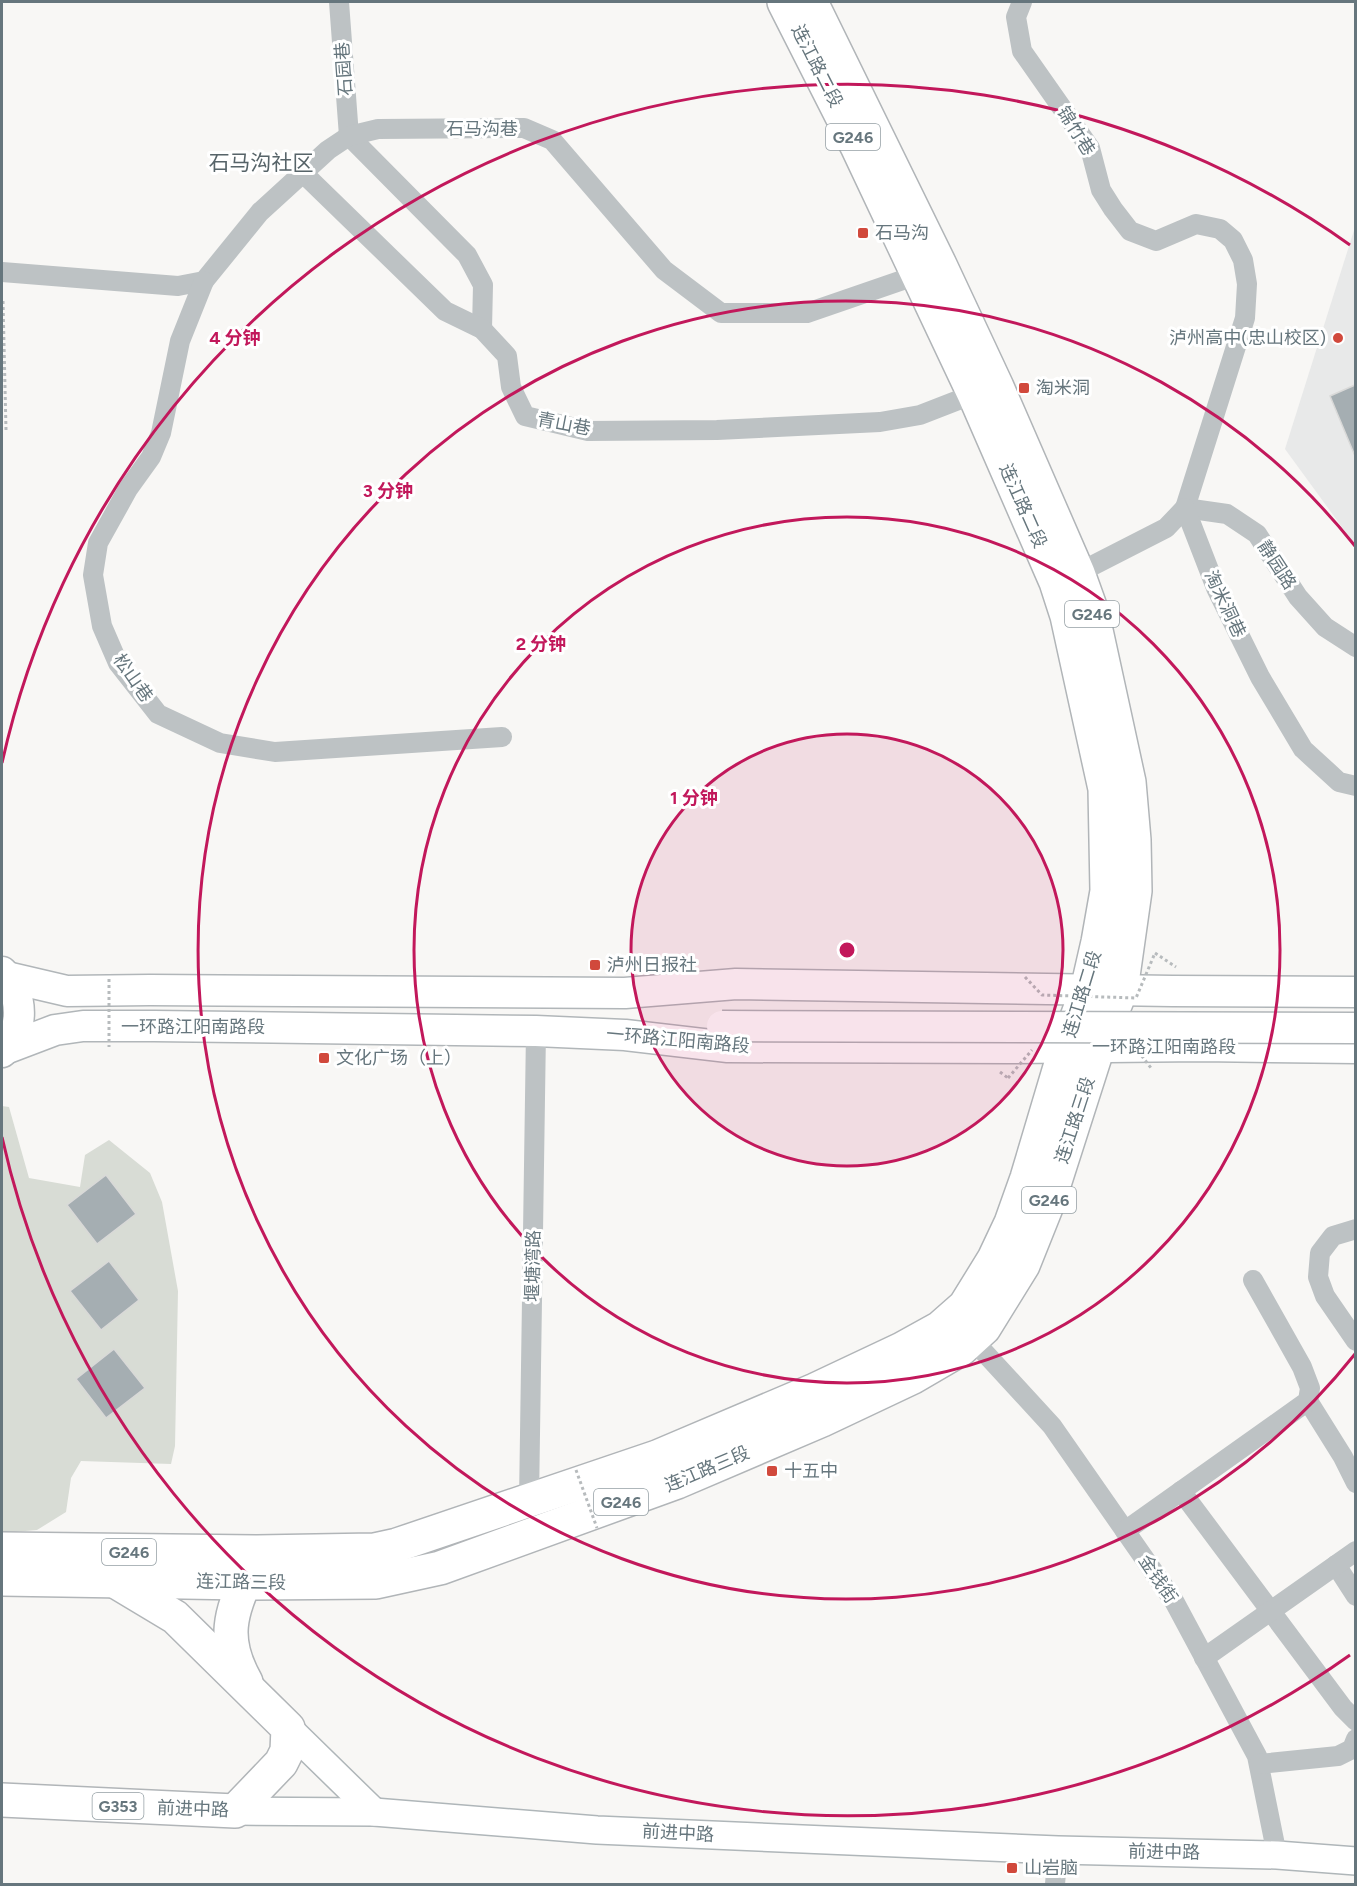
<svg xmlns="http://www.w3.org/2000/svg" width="1357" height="1886" viewBox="0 0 1357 1886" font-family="Figtree,'Noto Sans SC',sans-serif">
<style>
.built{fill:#e8e9e9}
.green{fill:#d8dcd5}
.building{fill:#a5aeb2;stroke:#d9d9d8;stroke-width:1.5}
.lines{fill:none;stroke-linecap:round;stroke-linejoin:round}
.secondary-casing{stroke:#afb6b9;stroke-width:30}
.primary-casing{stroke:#b1b6b9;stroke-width:33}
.highway-casing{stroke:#b1b5b8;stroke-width:36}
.path{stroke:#b7bbbd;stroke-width:3;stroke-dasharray:3 3;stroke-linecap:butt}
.street{stroke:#bdc2c4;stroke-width:20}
.secondary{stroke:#fff;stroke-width:27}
.primary{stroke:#fff;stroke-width:30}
.highway{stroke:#fff;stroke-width:33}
.primary-bridge-casing{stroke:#b1b6b9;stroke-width:33;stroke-linecap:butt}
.path-bridge{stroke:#b7bbbd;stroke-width:3;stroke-dasharray:3 3;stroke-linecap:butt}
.primary-bridge{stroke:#fff;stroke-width:30}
.ring{fill:none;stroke:#c2185b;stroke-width:3}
.poi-dot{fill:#d1493c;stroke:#fff;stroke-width:2}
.labels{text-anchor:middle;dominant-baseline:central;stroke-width:6;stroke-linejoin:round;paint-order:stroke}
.shield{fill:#fff;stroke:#949fa4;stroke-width:1.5}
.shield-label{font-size:16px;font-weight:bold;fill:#66767d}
.street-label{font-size:18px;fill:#66767d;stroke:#fff}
.poi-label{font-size:18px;fill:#66767d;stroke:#fff;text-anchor:start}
.quarter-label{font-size:21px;fill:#576469;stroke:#fff}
.centre{fill:#c2185b;stroke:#fff;stroke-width:3}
.ring-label{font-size:18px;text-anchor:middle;font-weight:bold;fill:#c2185b;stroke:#fff;stroke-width:6;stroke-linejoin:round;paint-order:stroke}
</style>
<rect width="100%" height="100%" fill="#f8f7f5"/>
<!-- built -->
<path class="built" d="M1355 227V545L1285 449Z"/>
<!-- green -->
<path class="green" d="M2 1106 9 1107 29 1178 80 1187 85 1155 109 1140 150 1173 162 1202 178 1291 175 1446 171 1464 81 1461 71 1478 66 1512 37 1530 2 1533Z"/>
<!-- building -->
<g class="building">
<path d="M1355 385V456L1330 396Z"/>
<path d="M106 1175 136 1214 97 1244 67 1205Z"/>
<path d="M109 1261 139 1300 101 1330 70 1291Z"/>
<path d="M114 1349 145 1388 106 1418 76 1379Z"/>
</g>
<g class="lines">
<defs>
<g id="secondary">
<path d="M288 1728 374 1812"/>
<path d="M235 1811 374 1812 597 1830 1058 1850 1277 1855 1356 1861"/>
</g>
<g id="primary">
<path d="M2 972C24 993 25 1032 2 1052"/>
<path d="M7 977 67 991 150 990 625 993 736 984 1172 991 1356 992"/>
<path d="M5 1049 55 1030 83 1026H154L536 1031 625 1035 728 1047 1009 1048 1201 1046 1356 1048"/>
</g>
<g id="highway">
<path d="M2 1549 257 1552 374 1550 397 1545 657 1457 815 1390 902 1349 940 1328 965 1306 994 1259 1011 1223 1027 1178 1066 1047 1087 990 1098 942 1107 891 1105 789 1067 616 1056 582 974 394 857 146 784 2"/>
<path d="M2 1579 244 1583 376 1582 440 1568 677 1482 822 1420 913 1377 961 1349 984 1328 1023 1265 1049 1200 1098 1047 1121 990 1135 891 1134 840 1129 782 1092 612 1078 573 997 387 940 265 811 2"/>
<path d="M246 1682C219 1634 233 1610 252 1564"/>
<path d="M2 1800 235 1811 281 1763 287 1751 288 1728 175 1617 115 1581"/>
</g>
</defs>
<!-- secondary casing -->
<use href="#secondary" class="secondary-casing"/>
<!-- primary casing -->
<use href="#primary" class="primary-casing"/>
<!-- highway casing -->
<use href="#highway" class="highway-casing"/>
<!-- path -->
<g class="path">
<path d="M3 301 6 430"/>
<path d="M1155 953 1176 967"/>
<path d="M1000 1072 1008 1078"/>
</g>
<!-- street -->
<g class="street">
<path d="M339 2 349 136 467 255 483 285 482 329"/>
<path d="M1022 2 1016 17 1022 51 1090 148 1101 190 1113 209 1130 231 1156 241 1196 224 1220 229 1233 240 1243 260 1247 284 1245 318 1185 508 1227 514 1257 534 1298 597 1325 627 1356 647"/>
<path d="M303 173 445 311 482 329 507 356 511 387 525 416 588 431 717 430 880 422 920 415 974 394"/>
<path d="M2 272 178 286 204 281 260 212 328 150 349 136 378 129 524 128 552 140 664 270 721 313H807L926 272"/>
<path d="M204 281 180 341 161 433 151 457 128 489 98 543 93 575 102 626 118 663 158 714 220 743 275 752 502 737"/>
<path d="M1078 573 1166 528 1185 508 1216 588 1260 677 1303 749 1339 782 1356 786"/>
<path d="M1356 1229 1333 1236 1320 1253 1318 1277 1325 1296 1356 1341"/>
<path d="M972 1339 1052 1426 1174 1601 1257 1756 1277 1855"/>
<path d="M1308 1401 1343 1457 1356 1483"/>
<path d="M1181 1491 1343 1708 1356 1721"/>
<path d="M529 1501 536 1031"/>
<path d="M1125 1531 1308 1401 1310 1388 1302 1367 1253 1280"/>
<path d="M1336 1565 1356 1596"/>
<path d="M1204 1658 1356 1551"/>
<path d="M1259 1764 1338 1756 1352 1749 1356 1739"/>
<path d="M1055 1884 1058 1850"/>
</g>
<!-- secondary -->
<use href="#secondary" class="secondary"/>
<!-- primary -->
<use href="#primary" class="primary"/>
<!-- highway -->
<use href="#highway" class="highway"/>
<defs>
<path id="primary-bridge" d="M722 1026 1356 1028"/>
</defs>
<!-- primary-bridge casing -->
<use href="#primary-bridge" class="primary-bridge-casing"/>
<!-- path-bridge -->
<g class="path-bridge">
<path d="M1025 977 1042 995 1136 998 1155 953"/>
<path d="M109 979V1047"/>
<path d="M1138 1051 1151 1068"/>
<path d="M1008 1078 1032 1050"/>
<path d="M576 1470 597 1528"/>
</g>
<!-- primary-bridge -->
<use href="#primary-bridge" class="primary-bridge"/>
</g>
<!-- distance rings -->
<circle cx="847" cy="950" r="216" fill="#c2185b" fill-opacity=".12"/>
<g class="ring">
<circle cx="847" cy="950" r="216"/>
<circle cx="847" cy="950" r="433"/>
<path d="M1355 1354A649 649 0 1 1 1355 546"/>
<path d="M1350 1655A866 866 0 0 1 2 1137M2 763A866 866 0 0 1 1350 245"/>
</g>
<!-- markers -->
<g class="poi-dot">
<rect x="857" y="227" width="12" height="12" rx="3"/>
<circle cx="1338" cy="338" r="6"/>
<rect x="1018" y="382" width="12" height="12" rx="3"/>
<rect x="589" y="959" width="12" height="12" rx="3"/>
<rect x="318" y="1052" width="12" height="12" rx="3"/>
<rect x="766" y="1465" width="12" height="12" rx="3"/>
<rect x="1006" y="1862" width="12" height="12" rx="3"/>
</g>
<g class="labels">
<!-- shield labels -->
<g class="shield">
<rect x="826" y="124" width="54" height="26" rx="4.5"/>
<rect x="1065" y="601" width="54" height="26" rx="4.5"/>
<rect x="1022" y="1187" width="54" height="26" rx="4.5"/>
<rect x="594" y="1489" width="54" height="26" rx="4.5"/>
<rect x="102" y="1539" width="54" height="26" rx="4.5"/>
<rect x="92.5" y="1793" width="51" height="26" rx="4.5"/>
</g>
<g class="shield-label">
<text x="853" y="137">G246</text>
<text x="1092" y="614">G246</text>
<text x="1049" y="1200">G246</text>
<text x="621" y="1502">G246</text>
<text x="129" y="1552">G246</text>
<text x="118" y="1806">G353</text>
</g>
<!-- street labels -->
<g class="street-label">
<text transform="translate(817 66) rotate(63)">连江路二段</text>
<text transform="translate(344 69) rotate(-94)">石园巷</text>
<text x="482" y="129">石马沟巷</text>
<text transform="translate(1076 131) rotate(58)">锦竹巷</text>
<text transform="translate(564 424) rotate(11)">青山巷</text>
<text transform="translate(1023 506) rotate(66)">连江路二段</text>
<text transform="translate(1277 565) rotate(57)">静园路</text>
<text transform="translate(1225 604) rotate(65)">淘米洞巷</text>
<text transform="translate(133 678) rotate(55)">松山巷</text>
<text transform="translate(1082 994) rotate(-73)">连江路二段</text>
<text x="193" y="1027">一环路江阳南路段</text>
<text transform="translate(678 1040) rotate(5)">一环路江阳南路段</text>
<text x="1164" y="1047">一环路江阳南路段</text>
<text transform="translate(1075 1120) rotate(-72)">连江路三段</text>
<text transform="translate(533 1266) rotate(-89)">堰塘湾路</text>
<text transform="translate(707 1469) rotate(-23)">连江路三段</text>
<text transform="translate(1158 1579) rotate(56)">金钱街</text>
<text transform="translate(241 1582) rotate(1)">连江路三段</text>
<text transform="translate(193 1809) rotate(2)">前进中路</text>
<text transform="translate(678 1833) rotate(3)">前进中路</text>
<text transform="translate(1164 1852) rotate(1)">前进中路</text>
</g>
<!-- poi labels -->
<g class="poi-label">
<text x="875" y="233">石马沟</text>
<text x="1326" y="338" text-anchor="end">泸州高中(忠山校区)</text>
<text x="1036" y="388">淘米洞</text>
<text x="607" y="965">泸州日报社</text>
<text x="336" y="1058">文化广场（上）</text>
<text x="784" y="1471">十五中</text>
<text x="1024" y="1868">山岩脑</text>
</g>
<!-- quarter labels -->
<g class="quarter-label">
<text x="261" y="162">石马沟社区</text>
</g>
</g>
<circle cx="847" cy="950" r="9" class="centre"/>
<g class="ring-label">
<text x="235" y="344">4 分钟</text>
<text x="388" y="497">3 分钟</text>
<text x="541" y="650">2 分钟</text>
<text x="694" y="804">1 分钟</text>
</g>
<!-- border -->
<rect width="1357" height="1886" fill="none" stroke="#66767d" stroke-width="6"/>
</svg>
